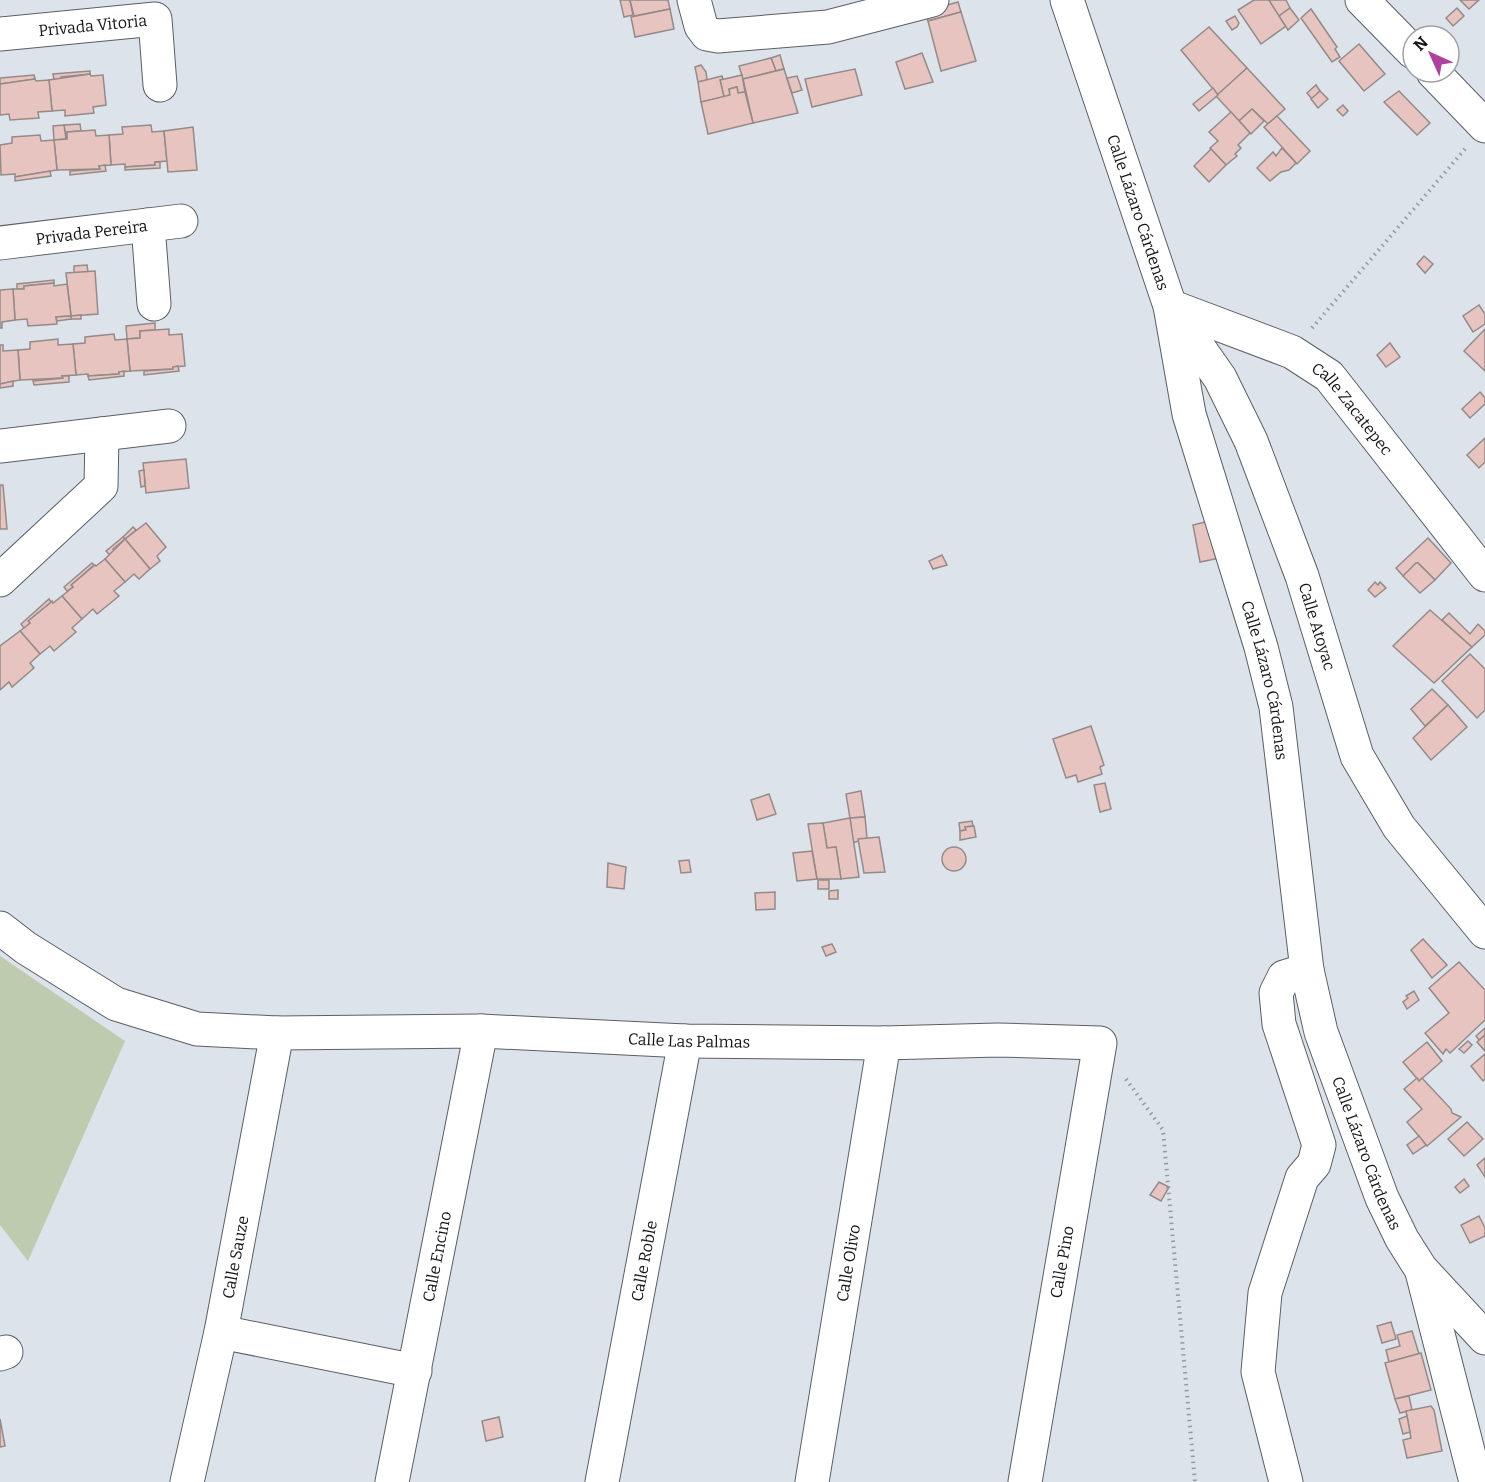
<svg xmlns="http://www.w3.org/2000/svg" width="1485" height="1482" viewBox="0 0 1485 1482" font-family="Bitter,serif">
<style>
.green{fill:#becbaf}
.building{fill:#e7c4c0;stroke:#948b89;stroke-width:1.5}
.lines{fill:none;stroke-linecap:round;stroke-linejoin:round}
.minor-casing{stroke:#595f64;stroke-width:35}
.path{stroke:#959a9f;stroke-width:4;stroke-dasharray:1.5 4.5;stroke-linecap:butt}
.minor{stroke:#fff;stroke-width:33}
.labels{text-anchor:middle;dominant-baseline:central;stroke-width:5;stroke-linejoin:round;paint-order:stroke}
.street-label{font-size:16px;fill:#131517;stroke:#fff}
</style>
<rect width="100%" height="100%" fill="#dde3ea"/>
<!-- green -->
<path class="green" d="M0 956 125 1041 28 1261 0 1225Z"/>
<!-- building -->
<g class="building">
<path d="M620 0H630L633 15 624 17Z"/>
<path d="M630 0H668L670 9 634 16Z"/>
<path d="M1254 0H1269L1286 26 1261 44 1238 10Z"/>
<path d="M1269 0H1286L1290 8 1279 16Z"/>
<path d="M1460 0H1479L1469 9Z"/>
<path d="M958 2 961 12 928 21 926 11Z"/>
<path d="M1290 8 1299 20 1288 30 1279 16Z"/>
<path d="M1457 8 1464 16 1453 26 1446 18Z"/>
<path d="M670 9 674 29 635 37 631 17Z"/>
<path d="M1311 9 1337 47 1335 49 1340 57 1335 60 1332 62 1301 18Z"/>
<path d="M961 12 976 61 941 71 928 21Z"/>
<path d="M1235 16 1239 23 1237 27 1232 30 1226 21Z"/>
<path d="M1209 27 1247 68 1218 95 1181 50Z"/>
<path d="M1359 44 1385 74 1364 91 1339 61Z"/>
<path d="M922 53 933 82 905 89 896 62Z"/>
<path d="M780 55 784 69 776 71 771 58Z"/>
<path d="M771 58 776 71 743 79 739 66Z"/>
<path d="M701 65 706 72 707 80 698 82 695 67Z"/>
<path d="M1247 68 1285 109 1268 124 1252 109 1239 121 1216 96Z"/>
<path d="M784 69 798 113 753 123 743 79Z"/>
<path d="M855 69 862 95 812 107 805 79Z"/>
<path d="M90 71V74L61 77V79L54 80 53 74Z"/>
<path d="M90 74 91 76 103 75 106 105 93 107 94 113 65 116V110L52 111 49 80Z"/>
<path d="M34 75 35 79 0 84V78Z"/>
<path d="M742 75 745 92 738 93 737 87 729 89 730 95 724 97 720 80Z"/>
<path d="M722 76 723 79 720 80 724 97 701 102 698 82Z"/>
<path d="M797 76 802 90 792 93 787 78Z"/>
<path d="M35 79 36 81 49 80 52 111 38 112 39 118 10 120 9 114 0 115V84Z"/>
<path d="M1316 85 1320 91 1312 99 1307 93Z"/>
<path d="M737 87 738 93 745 92 753 123 708 134 701 102 730 95 729 89Z"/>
<path d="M1213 88 1218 95 1199 111 1193 104Z"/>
<path d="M1320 91 1328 99 1318 108 1311 99Z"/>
<path d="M1399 91 1430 123 1417 135 1384 102Z"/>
<path d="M1343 105 1348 111 1343 116 1337 110Z"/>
<path d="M1252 109 1264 121 1251 134 1239 121Z"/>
<path d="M1231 112 1250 133 1238 145 1241 148 1235 154 1237 156 1226 165 1210 148 1218 141 1209 132Z"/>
<path d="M1277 116 1310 151 1297 164 1264 127Z"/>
<path d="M80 124 81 131 67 132V139H66L64 125Z"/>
<path d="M64 125 66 139 54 140 53 126Z"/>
<path d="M151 125 152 132 164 131 167 161 155 162V165L125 167V164L111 165 109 135 123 134 122 127Z"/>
<path d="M193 127 197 170 168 172 164 131Z"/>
<path d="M95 130 96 136 109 135 111 165 99 166 100 169 57 170 54 140 67 139V132Z"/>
<path d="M40 135 41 141 54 140 57 170 15 177V174L1 175 0 145 12 143V137Z"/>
<path d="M1282 148 1296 163 1289 170 1281 172 1270 181 1257 168 1273 152 1276 156Z"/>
<path d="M1211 149 1226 165 1209 182 1194 166Z"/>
<path d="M155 162H160V168L125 170V167L155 165Z"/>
<path d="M105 165 106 171 70 175V171L100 169 99 166Z"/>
<path d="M50 171 51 176 15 181V177Z"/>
<path d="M1424 256 1433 264 1425 273 1417 264Z"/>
<path d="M87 265 88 272 74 273V266Z"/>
<path d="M95 271 98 314 71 316 66 273Z"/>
<path d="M54 280V283L24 286V289H17V284Z"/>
<path d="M54 283V286L67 284 71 316 56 317 57 324 28 326 27 319 15 320 13 289H24V286Z"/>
<path d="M13 289 15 320 2 322V328H0V290Z"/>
<path d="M1479 305 1485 314V324L1473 332 1463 316Z"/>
<path d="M81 315V319H71V316Z"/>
<path d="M71 316V319L57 321 56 317Z"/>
<path d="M155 323V330L140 331V338L127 339 126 326Z"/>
<path d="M169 329V335L182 334 185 366 173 367V369L130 371 127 339 140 338V331Z"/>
<path d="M1485 329V371L1464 351Z"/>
<path d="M114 334 115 340 127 339 130 371 119 372V374L88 376V374L76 375 73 344 85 343V337Z"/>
<path d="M58 339V345L73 344 76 375 62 376 63 378 20 380 18 350 30 349V342Z"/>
<path d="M1390 343 1400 357 1386 367 1377 355Z"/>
<path d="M0 345H3V351L18 350 20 380 0 384Z"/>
<path d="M178 366 179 371 144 375V371L173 369V367Z"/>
<path d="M124 371V376L89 380 88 376 119 374V372Z"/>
<path d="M62 376H69V382L34 385 33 381 63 378Z"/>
<path d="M13 381V386L0 388V384Z"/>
<path d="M1480 392 1485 398V404L1470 418 1462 409Z"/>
<path d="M1485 438V462L1479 468 1467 455Z"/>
<path d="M186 459 189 488 146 493 143 463Z"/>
<path d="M144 470 145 486 141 487 139 471Z"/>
<path d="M0 485H3L7 529H0Z"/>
<path d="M1213 520 1220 558 1200 562 1193 525Z"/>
<path d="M146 523 166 547 157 556 160 561 150 569 125 539Z"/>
<path d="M133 527 136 530 125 539 123 537Z"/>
<path d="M123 537 125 539 113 549 115 551 110 555 106 551Z"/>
<path d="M1428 538 1451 563 1435 580 1418 563 1403 576 1396 568Z"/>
<path d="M125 539 150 569 139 579 134 574 125 582 105 559Z"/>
<path d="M942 555 947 565 933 569 929 561Z"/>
<path d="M105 559 125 582 114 591 119 596 97 614 93 609 82 619 62 596 73 587 71 585 95 565 96 566Z"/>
<path d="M92 563 94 565 71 585 73 587 67 591 64 587Z"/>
<path d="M1416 563H1418L1435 580 1420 593 1403 576Z"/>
<path d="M1375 582 1378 585 1380 582 1386 588 1375 597 1368 590Z"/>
<path d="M62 596 82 619 72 628 76 632 54 651 50 646 40 654 20 631 30 623 28 621 52 601 53 603Z"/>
<path d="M49 599 51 602 28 621 30 623 24 628 21 624Z"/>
<path d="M1430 610 1472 647 1434 683 1393 646Z"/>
<path d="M1449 613 1470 634 1478 624 1485 631V635L1472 647 1442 620Z"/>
<path d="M20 631 40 654 30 663 34 668 12 687 9 682 0 690V646Z"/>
<path d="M1470 654 1485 669V710L1477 718 1442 681Z"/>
<path d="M1432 689 1448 705 1425 726 1411 709Z"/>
<path d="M1448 705 1467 727 1431 760 1413 738Z"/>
<path d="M1091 726 1104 765 1100 767 1102 774 1078 782 1076 775 1066 778 1053 739Z"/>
<path d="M1105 783 1111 809 1100 812 1094 785Z"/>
<path d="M861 791 865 817 850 818 846 794Z"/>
<path d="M769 794 776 814 757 820 751 800Z"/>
<path d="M865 817 867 838 853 843 850 818Z"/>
<path d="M850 818 859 877 841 879 836 847 827 848 823 823Z"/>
<path d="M972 821 973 826 965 827 966 830 960 831 959 823Z"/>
<path d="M823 823 827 848 836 847 841 879H817L808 824Z"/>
<path d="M974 826 976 837 960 840V831L966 830 965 827Z"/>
<path d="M879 837 885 872 864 873 858 839Z"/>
<circle cx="954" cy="859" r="12"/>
<path d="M812 851 817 879 797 881 793 853Z"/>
<path d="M689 860 691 872 681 873 679 861Z"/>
<path d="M608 863 626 867 624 889 607 887Z"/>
<rect x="818" y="880" width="11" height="9"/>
<path d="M838 890V899H829V891Z"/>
<path d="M775 892V909L756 910 755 893Z"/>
<path d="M1423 939 1447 965 1432 978 1411 950Z"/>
<path d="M832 944 836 952 826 956 822 947Z"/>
<path d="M1459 962 1485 990V1020L1450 1053 1446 1049 1443 1054 1425 1033 1449 1013 1429 988Z"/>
<path d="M1414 991 1419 1000 1407 1009 1403 1002 1408 998 1406 996Z"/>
<path d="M1485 1028V1035L1479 1040 1476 1036Z"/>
<path d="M1485 1035V1051L1477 1042Z"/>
<path d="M1468 1041 1472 1045 1464 1053 1459 1049Z"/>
<path d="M1427 1042 1442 1061 1419 1081 1403 1062Z"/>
<path d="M1485 1054V1079L1483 1081 1471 1066Z"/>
<path d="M1417 1078 1419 1081 1422 1078 1451 1109 1452 1113 1461 1117 1427 1146 1407 1122 1422 1109 1404 1089Z"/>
<path d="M1467 1122 1483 1139 1464 1156 1448 1139Z"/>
<path d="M1419 1136 1426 1145 1413 1154 1407 1145Z"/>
<path d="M1485 1158V1177L1477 1165Z"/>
<path d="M1464 1179 1469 1186 1460 1193 1455 1187Z"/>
<path d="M1159 1182 1169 1187 1161 1201 1150 1195Z"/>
<path d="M1479 1216 1485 1228V1236L1470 1243 1461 1225Z"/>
<path d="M1391 1322 1396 1339 1382 1343 1377 1326Z"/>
<path d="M1412 1331 1419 1354 1389 1362 1386 1350 1400 1346 1397 1335Z"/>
<path d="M1421 1353 1431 1390 1395 1399 1385 1363Z"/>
<path d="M1409 1396 1412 1410 1400 1413 1395 1399Z"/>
<path d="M1431 1406 1434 1410 1442 1451 1407 1458 1403 1440 1411 1438 1406 1411Z"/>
<path d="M1407 1416 1410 1432 1403 1434 1399 1419Z"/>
<path d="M499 1417 503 1437 486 1441 482 1421Z"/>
<path d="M0 1419 5 1446 0 1447Z"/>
</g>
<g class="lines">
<defs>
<g id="minor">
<path d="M694 0 701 26 707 34 718 36 828 27 932 0"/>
<path id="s1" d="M1067 0 1170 306 1189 414 1261 647 1276 707 1307 970 1321 1032 1382 1198 1402 1239 1421 1269 1485 1338"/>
<path d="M1362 0 1413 52"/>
<path id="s2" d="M0 34 155 19 160 85"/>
<path d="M1433 72 1485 126"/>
<path d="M148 225 154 304"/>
<path id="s3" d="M0 243 181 221"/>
<path id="s4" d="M1170 306 1292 352 1329 376 1485 575"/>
<path id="s5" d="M1176 315 1220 378 1251 441 1302 576 1357 756 1399 827 1485 932"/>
<path d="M0 446 169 426"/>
<path d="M0 580 101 486 102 434"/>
<path id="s6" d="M0 928 26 948 116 1004 197 1029 277 1033 481 1031 685 1041 884 1043 998 1040 1100 1043 1025 1482"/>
<path d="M1422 1272 1476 1482"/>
<path d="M221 1332 415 1371"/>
<path d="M0 1354 6 1352"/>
<path id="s7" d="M187 1482 221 1332 277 1033"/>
<path id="s8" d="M392 1482 481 1031"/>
<path id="s9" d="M602 1482 685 1041"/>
<path id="s10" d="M812 1482 884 1043"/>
<path d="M1286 1482 1258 1372 1265 1293 1302 1178 1314 1164 1319 1145 1279 1024 1276 993 1284 977 1307 970"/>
</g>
</defs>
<!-- minor casing -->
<use href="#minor" class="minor-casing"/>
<!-- path -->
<g class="path">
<path d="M1312 328 1465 149"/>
<path d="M1126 1079 1163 1130 1195 1482"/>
</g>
<!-- minor -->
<use href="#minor" class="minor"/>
</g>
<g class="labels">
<!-- street labels -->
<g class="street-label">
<text stroke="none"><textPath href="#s2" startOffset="93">Privada Vitoria</textPath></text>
<text stroke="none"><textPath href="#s1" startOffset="224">Calle Lázaro Cárdenas</textPath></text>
<text stroke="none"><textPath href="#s3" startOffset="92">Privada Pereira</textPath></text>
<text stroke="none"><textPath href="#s4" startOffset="214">Calle Zacatepec</textPath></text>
<text stroke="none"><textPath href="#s5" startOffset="344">Calle Atoyac</textPath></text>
<text stroke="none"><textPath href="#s1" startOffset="710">Calle Lázaro Cárdenas</textPath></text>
<text stroke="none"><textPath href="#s6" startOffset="716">Calle Las Palmas</textPath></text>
<text stroke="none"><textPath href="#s1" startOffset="1196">Calle Lázaro Cárdenas</textPath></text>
<text stroke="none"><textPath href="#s8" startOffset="230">Calle Encino</textPath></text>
<text stroke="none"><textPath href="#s7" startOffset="230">Calle Sauze</textPath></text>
<text stroke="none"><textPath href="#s9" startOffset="225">Calle Roble</textPath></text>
<text transform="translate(1062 1262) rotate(-80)">Calle Pino</text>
<text stroke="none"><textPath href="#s10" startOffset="222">Calle Olivo</textPath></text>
</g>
</g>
<!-- north arrow -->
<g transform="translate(1431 54) rotate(315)"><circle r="28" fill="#ffffff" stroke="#a1a1a2" stroke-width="1.5"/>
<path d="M0-4.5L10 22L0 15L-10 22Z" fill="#b0419f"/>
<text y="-9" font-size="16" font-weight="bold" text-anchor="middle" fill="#131517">N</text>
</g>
</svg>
